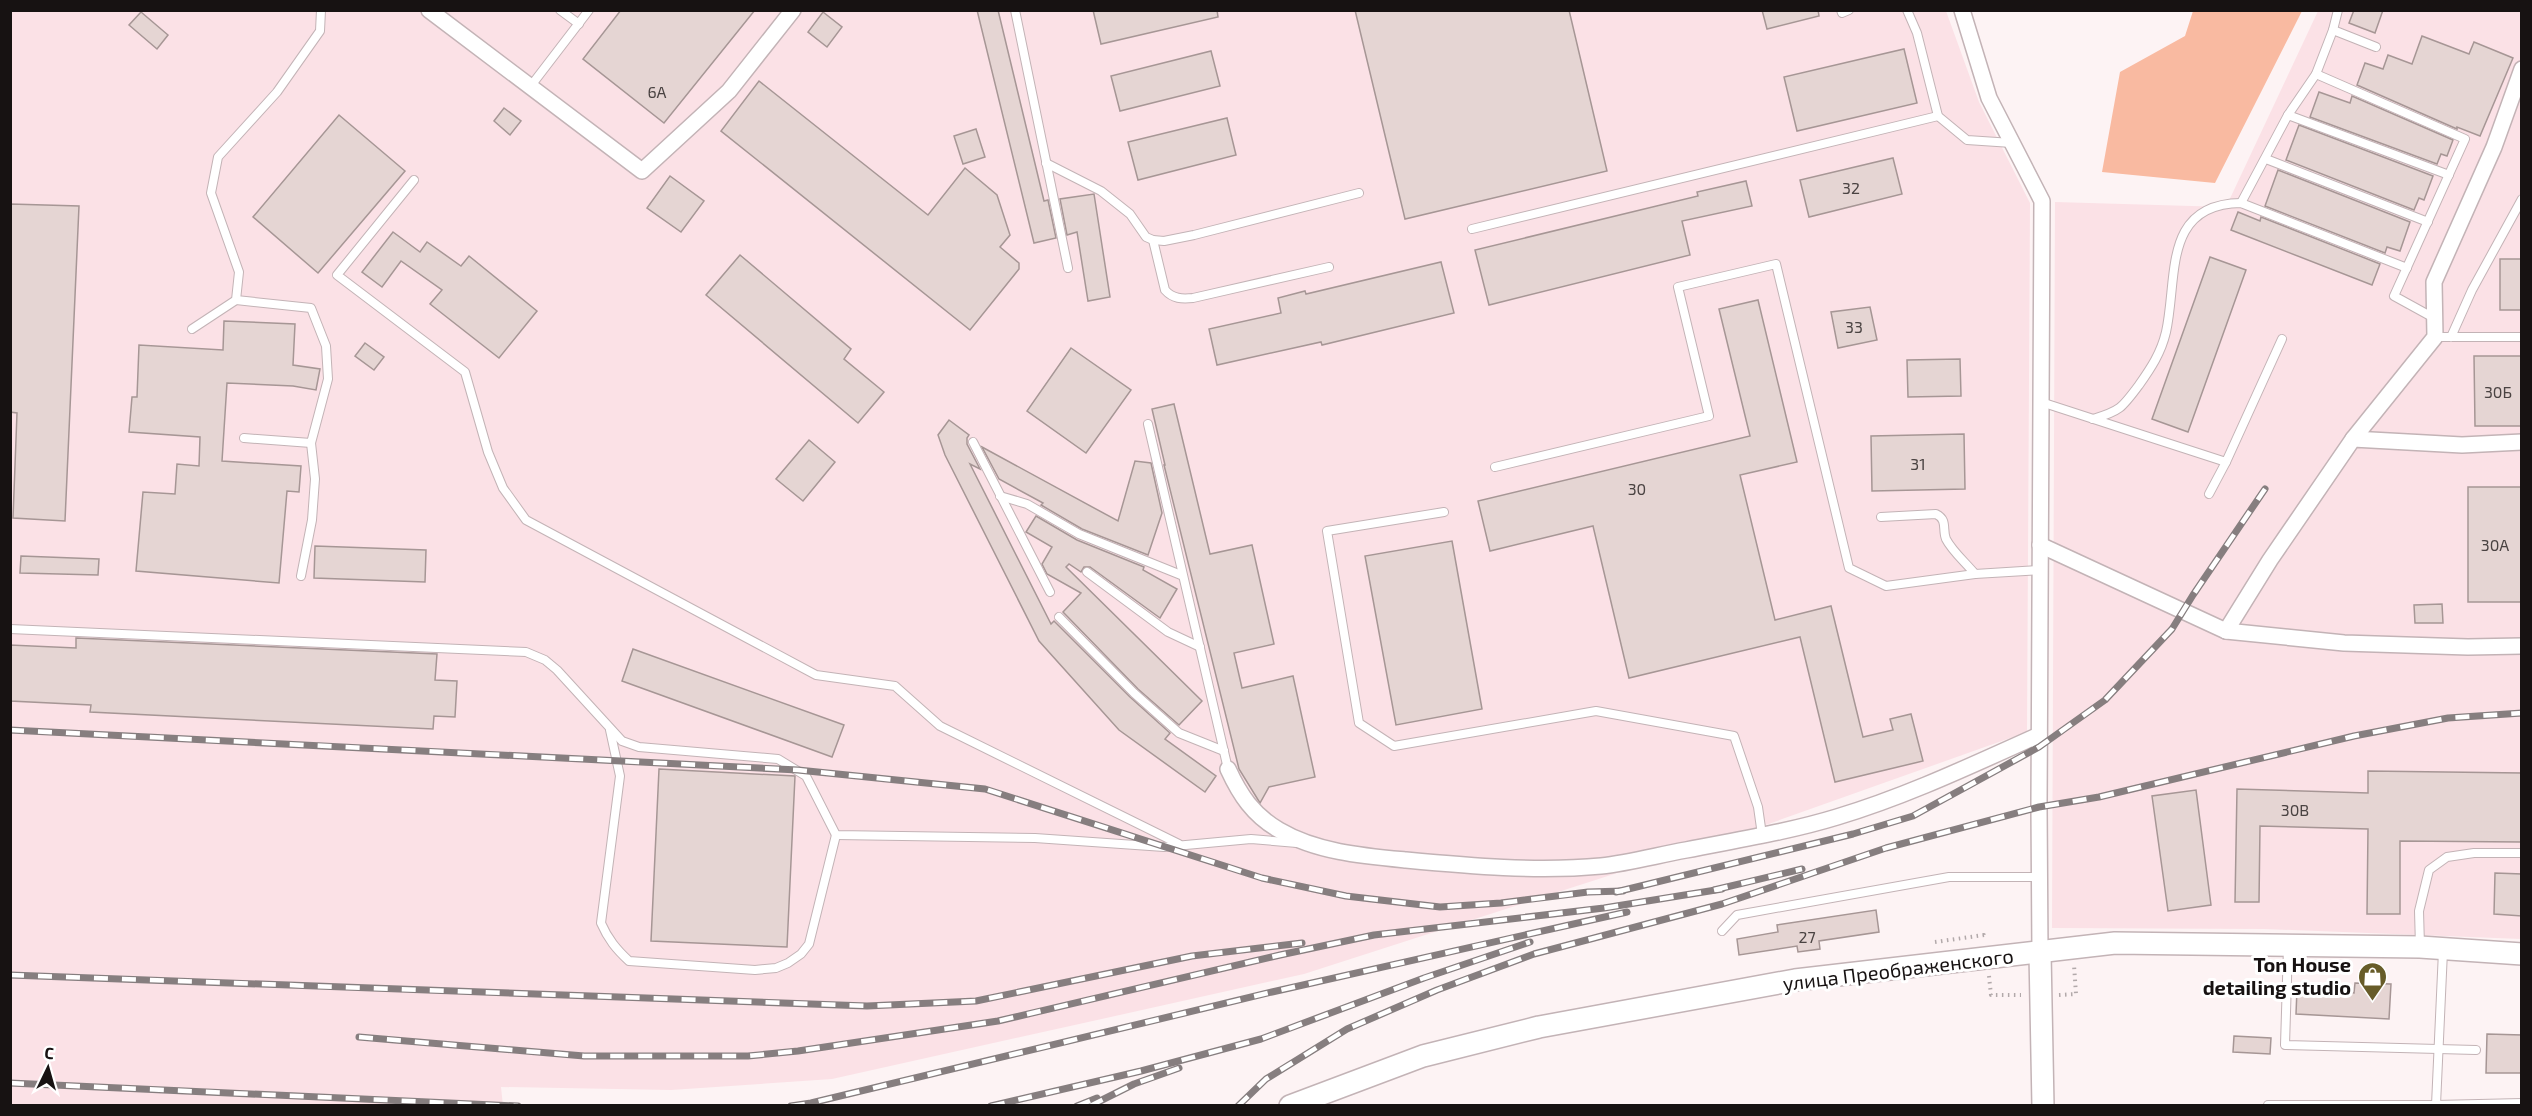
<svg xmlns="http://www.w3.org/2000/svg" width="2532" height="1116" viewBox="0 0 2532 1116" font-family="'Exo 2',sans-serif">
<style>
.built{fill:#fbe1e6}
.green{fill:#f9baa1}
.building{fill:#e5d5d3;stroke:#a69695;stroke-width:1.5}
.lines{fill:none;stroke-linecap:round;stroke-linejoin:round}
.lane-casing{stroke:#c3b3b6;stroke-width:10}
.street-casing{stroke:#c3b3b6;stroke-width:18}
.secondary-casing{stroke:#c3b3b6;stroke-width:24}
.path{stroke:#b2a9aa;stroke-width:4;stroke-dasharray:1.5 4.5;stroke-linecap:butt}
.lane{stroke:#fff;stroke-width:8}
.street{stroke:#fff;stroke-width:15}
.secondary{stroke:#fff;stroke-width:21}
.rail-casing{stroke:#867e7f;stroke-width:7}
.rail{stroke:#fff;stroke-width:4.5;stroke-dasharray:14;stroke-linecap:butt}
.labels{text-anchor:middle;dominant-baseline:central;stroke-width:6;stroke-linejoin:round;paint-order:stroke}
.number-label{font-size:16px;fill:#4a4342}
.poi-label{font-size:20px;font-weight:bold;fill:#171212;stroke:#fff;text-anchor:end}
.street-label{font-size:20px;fill:#171212;stroke:#fff}
</style>
<rect width="100%" height="100%" fill="#fdf3f4"/>
<!-- built -->
<g class="built">
<path d="M10 11H1946L1979 102 2030 203 2027 732 1760 827 1304 974 832 1079 671 1090 501 1087 503 1106 11 1105Z"/>
<path d="M2318 11H2521V939L2264 929 2052 928 2055 202 2226 207Z"/>
</g>
<!-- green -->
<path class="green" d="M2193 11H2302L2215 183 2102 172 2120 72 2185 36Z"/>
<!-- building -->
<g class="building">
<path d="M621 10H755L664 123 583 59Z"/>
<path d="M977 10H998L1044 201 1048 200 1056 238 1034 243Z"/>
<path d="M1093 10H1217L1218 17 1101 44Z"/>
<path d="M1355 10H1569L1607 171 1405 219Z"/>
<path d="M1762 10H1818L1819 16 1767 29Z"/>
<path d="M2354 10H2383L2375 33 2349 23Z"/>
<path d="M141 12 168 35 157 49 129 25Z"/>
<path d="M823 12 842 27 827 47 808 32Z"/>
<path d="M2422 36 2469 54 2474 42 2513 58 2480 136 2457 127V129L2357 85 2365 63 2383 69 2388 55 2412 64Z"/>
<path d="M1904 49 1917 103 1797 131 1784 77Z"/>
<path d="M1211 51 1220 86 1120 111 1111 76Z"/>
<path d="M759 81 928 215 965 168 997 195 1010 235 1000 247 1019 263V269L970 330 721 131Z"/>
<path d="M2319 92 2350 103 2352 96 2453 140 2447 156 2441 154 2437 164 2310 117Z"/>
<path d="M504 108 521 121 510 135 494 121Z"/>
<path d="M339 115 405 171 318 273 253 217Z"/>
<path d="M1227 118 1236 155 1138 180 1128 142Z"/>
<path d="M2299 125 2433 176 2424 200 2419 198 2414 210 2286 160Z"/>
<path d="M976 129 985 157 963 164 954 136Z"/>
<path d="M1893 158 1902 194 1809 217 1800 180Z"/>
<path d="M2278 170 2410 222 2400 251 2387 247 2385 253 2265 206Z"/>
<path d="M670 176 704 201 681 232 647 208Z"/>
<path d="M1746 181 1752 206 1682 221 1690 255 1489 305 1475 250 1698 196 1697 192Z"/>
<path d="M1094 194 1110 297 1088 301 1077 232 1067 235 1060 199Z"/>
<path d="M10 204 79 206 65 521 13 518 17 413 10 412Z"/>
<path d="M2238 212 2260 221 2261 217 2380 264 2372 285 2231 230Z"/>
<path d="M393 232 420 252 427 242 461 266 469 256 537 311 499 358 430 304 442 290 401 261 382 287 362 272Z"/>
<path d="M740 255 851 349 844 359 884 392 858 423 706 295Z"/>
<path d="M2210 257 2246 270 2188 432 2152 419Z"/>
<rect x="2500" y="259" width="22" height="51"/>
<path d="M1441 262 1454 313 1322 345 1321 342 1217 365 1209 329 1281 313 1278 298 1305 291 1306 294Z"/>
<path d="M1758 300 1797 462 1740 475 1775 620 1831 606 1863 737 1893 730 1890 719 1911 714 1923 761 1835 782 1800 637 1629 678 1593 526 1490 551 1478 501 1750 436 1719 309Z"/>
<path d="M1870 307 1877 340 1838 348 1831 312Z"/>
<path d="M224 321 295 324 293 365 320 369 316 390 293 386 227 383 222 461 301 466 299 492 287 491 279 583 136 571 143 492 175 494 177 464 199 466 200 437 129 432 132 397H137L139 345 223 350Z"/>
<path d="M365 343 384 357 374 370 355 356Z"/>
<path d="M1071 348 1131 390 1086 453 1027 411Z"/>
<path d="M2474 356H2522V426H2475Z"/>
<path d="M1960 359 1961 396 1908 397 1907 360Z"/>
<path d="M1174 404 1210 554 1252 545 1274 644 1234 653 1242 688 1293 676 1315 777 1269 787 1260 803 1239 769 1164 465H1165L1152 409Z"/>
<path d="M949 420 969 435 967 438V444L980 469 970 464 1051 624 1054 621 1130 697 1170 733 1165 739 1216 776 1205 792 1119 730 1039 641 945 455 938 435Z"/>
<path d="M1964 434 1965 489 1872 491 1871 436Z"/>
<path d="M809 440 835 462 803 501 776 479Z"/>
<path d="M982 447 1118 521 1135 461 1151 463 1162 513 1148 555 1082 529 1041 505 1043 503 999 479Z"/>
<rect x="2468" y="487" width="54" height="115"/>
<path d="M1036 516 1077 540 1144 567 1143 570 1177 589 1160 618 1090 567H1084L1081 572 1069 564 1066 567 1202 701 1179 725 1138 689 1063 612 1081 593 1047 574 1042 564 1052 547 1026 532Z"/>
<path d="M1452 541 1482 709 1396 725 1365 556Z"/>
<path d="M315 546 426 550 425 582 314 578Z"/>
<path d="M21 556 99 559 98 575 20 573Z"/>
<path d="M2442 604 2443 623H2415L2414 605Z"/>
<path d="M76 638 437 654 435 680 457 681 455 717 434 716 433 729 90 712 91 705 10 701V645L76 648Z"/>
<path d="M633 649 844 725 832 757 622 681Z"/>
<path d="M659 769 795 776 787 947 651 941Z"/>
<path d="M2368 771 2522 773V842L2400 841V914H2367L2368 829 2260 826 2259 902H2235L2237 789 2368 793Z"/>
<path d="M2196 790 2211 905 2168 911 2152 796Z"/>
<path d="M2495 873 2522 874V916L2494 914Z"/>
<path d="M1876 910 1879 932 1819 941 1820 949 1798 952 1797 946 1739 955 1737 939 1778 932 1777 925Z"/>
<path d="M2355 983 2391 984 2389 1019 2296 1014 2297 989 2354 993Z"/>
<path d="M2487 1034 2522 1035V1073H2486Z"/>
<path d="M2234 1036 2271 1038 2270 1054 2233 1052Z"/>
</g>
<g class="lines">
<defs>
<g id="lane">
<path d="M560 10 579 24"/>
<path d="M1015 10 1068 268"/>
<path d="M1841 10 1842 13 1849 10"/>
<path d="M1907 10 1917 33 1938 116 1967 140 2012 143"/>
<path d="M2333 30 2338 10"/>
<path d="M2316 74 2465 139 2394 296 2434 318"/>
<path d="M530 87 589 10"/>
<path d="M2288 115 2449 175"/>
<path d="M2266 159 2428 222"/>
<path d="M1046 163 1101 191 1130 214 1146 237 1153 240 1164 241 1194 235 1359 193"/>
<path d="M414 180 337 275 465 372 488 452 503 488 526 520 816 675 895 686 940 726 1179 844"/>
<path d="M2241 203 2288 115 2316 74 2333 30 2376 47"/>
<path d="M1472 229 1938 116"/>
<path d="M1153 240 1165 290C1173 299 1182 299 1193 298L1329 267"/>
<path d="M236 300 311 308 326 346 328 379 311 443 244 438"/>
<path d="M192 329 236 300 239 272 211 193 218 157 277 92 320 31 321 10"/>
<path d="M2435 337H2522"/>
<path d="M2451 337 2472 290 2522 199"/>
<path d="M2041 402 2226 462 2282 339"/>
<path d="M2093 419C2120 411 2122 408 2139 385 2151 368 2161 353 2166 332 2178 278 2162 204 2241 203L2407 268"/>
<path d="M1148 424 1228 769"/>
<path d="M973 442 1050 592"/>
<path d="M1495 467 1709 416 1678 287 1776 264 1849 568 1886 586 1975 574"/>
<path d="M2209 494 2226 462"/>
<path d="M1000 496 1027 504 1079 534 1181 575"/>
<path d="M1444 512 1327 531 1359 723 1394 746 1596 711 1734 736 1758 807 1762 835"/>
<path d="M1881 517 1936 514C1948 520 1942 529 1946 539 1952 551 1966 563 1975 574L2040 570"/>
<path d="M1087 572 1168 632 1200 647"/>
<path d="M301 576 312 520 315 479 311 443"/>
<path d="M1059 617 1134 693 1179 733 1224 751"/>
<path d="M10 629 526 652 545 660 557 670 622 741 639 747 778 759 806 776 836 835 1035 838 1164 847 1251 839 1297 843"/>
<path d="M610 730 620 776 601 923C608 939 616 949 629 961L755 970 776 968 788 963 801 954 809 944 836 835"/>
<path d="M1722 931 1737 915 1949 877H2039"/>
<path d="M2420 946 2419 911 2429 870 2447 857 2474 853H2522"/>
<path d="M2288 947 2285 1045 2476 1050"/>
<path d="M2443 951 2436 1105 2522 1103"/>
<path d="M2268 1105H2436"/>
</g>
<g id="street">
<path d="M429 10 642 171 729 91 793 10"/>
<path d="M1962 10 1989 98 2042 201 2039 807 2040 953"/>
<path d="M2353 439 2435 337 2434 282 2494 147 2522 69"/>
<path d="M2040 545 2226 631 2270 560 2353 439 2462 445 2522 442"/>
<path d="M2226 631 2344 643 2468 647 2522 646"/>
<path d="M1228 769C1240 795 1253 815 1279 830 1316 852 1363 856 1406 860 1470 866 1537 872 1601 866 1629 863 1658 855 1686 850 1736 840 1788 832 1837 817 1907 796 1972 765 2039 735"/>
</g>
<g id="secondary">
<path d="M2040 953 2043 1106"/>
<path d="M1290 1106 1423 1056 1539 1027 1795 980 2115 943 2420 947 2522 954"/>
</g>
</defs>
<!-- lane casing -->
<use href="#lane" class="lane-casing"/>
<!-- street casing -->
<use href="#street" class="street-casing"/>
<!-- secondary casing -->
<use href="#secondary" class="secondary-casing"/>
<!-- path -->
<g class="path">
<path d="M1935 942 1984 935 1985 939"/>
<path d="M1989 976 1991 995H2021"/>
<path d="M2059 995 2076 994 2074 965"/>
</g>
<!-- lane -->
<use href="#lane" class="lane"/>
<!-- street -->
<use href="#street" class="street"/>
<!-- secondary -->
<use href="#secondary" class="secondary"/>
<defs>
<g id="rail">
<path d="M10 730 798 770 985 789 1262 878 1346 896 1440 907 1501 903 1588 892 1623 891"/>
<path d="M1714 890 1802 869"/>
<path d="M1616 892 1853 834 1913 816 2039 747 2105 700 2172 629 2193 595 2265 489"/>
<path d="M10 975 867 1006 976 1001 1192 956 1302 943"/>
<path d="M359 1037 584 1056H748L798 1051 998 1021 1280 955 1374 935 1604 908 1722 889"/>
<path d="M10 1083 518 1106"/>
<path d="M791 1106 811 1103 1272 992 1627 912"/>
<path d="M991 1106 1141 1071 1261 1039 1424 978 1530 942"/>
<path d="M1077 1106 1097 1098"/>
<path d="M1090 1106 1134 1084 1179 1068"/>
<path d="M1238 1106 1266 1079 1347 1029 1437 990 1534 954 1722 904 1886 848 2039 807 2099 797 2354 736 2448 718 2522 713"/>
</g>
</defs>
<!-- rail casing -->
<use href="#rail" class="rail-casing"/>
<!-- rail -->
<use href="#rail" class="rail"/>
</g>
<!-- icons -->
<defs>
<symbol id="shop-pin" viewBox="-11 -11 22 30"><path d="M0 17L-7.5 6A9.5 9.5 0 1 1 7.5 6Z" fill="#675c29" stroke="#fff"/><path d="M-5-2.5h2.3a2.7 3.5 0 0 1 5.4 0H5L5.5 6h-11ZM-1.5-2.5h3a1.5 2.3 0 0 0-3 0Z" fill="#fff"/></symbol>
</defs>
<g fill-rule="evenodd">
<use href="#shop-pin" x="2356" y="960" width="33" height="45"/>
</g>
<g class="labels">
<!-- number labels -->
<g class="number-label">
<text x="657" y="91">6А</text>
<text x="1851" y="187">32</text>
<text x="1854" y="326">33</text>
<text x="2498" y="391">30Б</text>
<text x="1918" y="463">31</text>
<text x="1637" y="488">30</text>
<text x="2495" y="544">30А</text>
<text x="2295" y="809">30В</text>
<text x="1807" y="936">27</text>
</g>
<!-- poi labels -->
<g class="poi-label">
<text x="2351" y="964">Ton House<tspan x="2351" dy="23">detailing studio</tspan></text>
</g>
<!-- street labels -->
<g class="street-label">
<text transform="translate(1898 969) rotate(-7)">улица Преображенского</text>
</g>
</g>
<!-- border -->
<rect width="2532" height="1116" fill="none" stroke="#171212" stroke-width="24"/>
<!-- north arrow -->
<g transform="translate(48 1068) rotate(5)" stroke="#ffffff" stroke-width="4.5" paint-order="stroke">
<path d="M0-4.5L10 22L0 15L-10 22Z" fill="#171212"/>
<text y="-9" font-size="16" font-weight="bold" text-anchor="middle" fill="#171212">С</text>
</g>
</svg>
